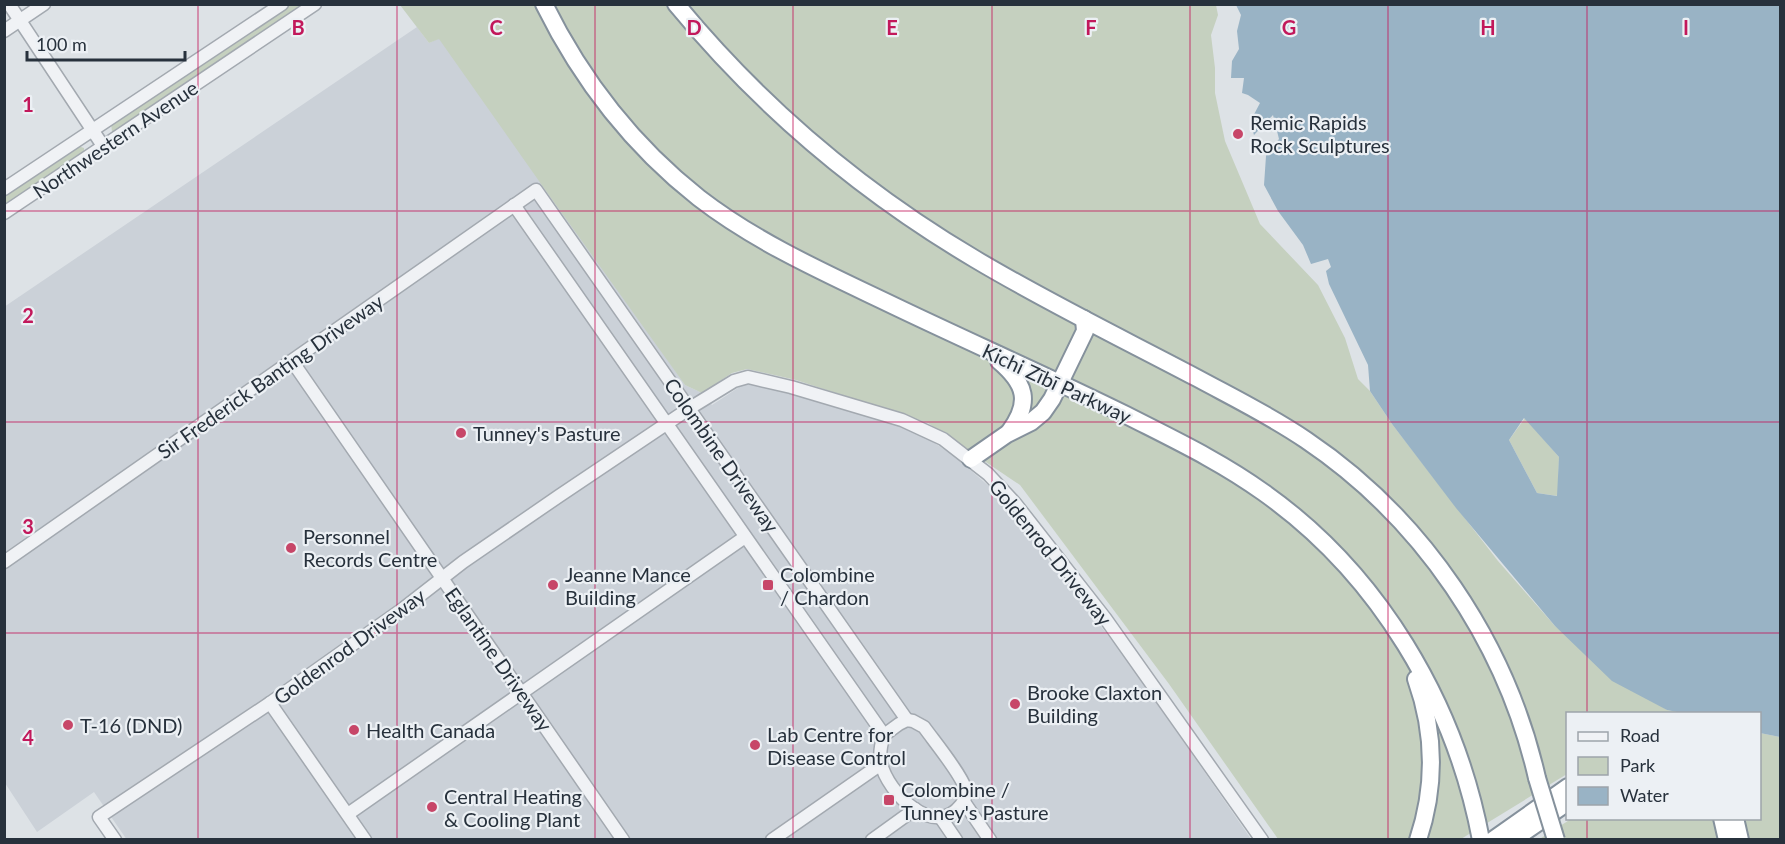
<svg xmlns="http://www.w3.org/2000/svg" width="1785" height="844" viewBox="0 0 1785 844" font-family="Lato,sans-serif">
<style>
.built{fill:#cbd1d8}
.green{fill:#c5d0bf}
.water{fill:#99b3c5;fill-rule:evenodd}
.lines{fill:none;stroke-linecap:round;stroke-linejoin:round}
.minor-casing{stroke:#a3a9b0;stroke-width:15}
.highway-casing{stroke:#85919c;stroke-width:20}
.minor{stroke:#f0f2f5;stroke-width:12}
.highway{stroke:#fff;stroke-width:16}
.highway-bridge-casing{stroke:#85919c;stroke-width:20;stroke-linecap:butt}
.highway-bridge{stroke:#fff;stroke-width:16}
.grid{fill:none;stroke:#c2185b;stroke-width:1.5;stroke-opacity:0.55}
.poi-dot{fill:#c74668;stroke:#ecf0f4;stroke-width:2}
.labels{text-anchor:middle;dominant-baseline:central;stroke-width:4.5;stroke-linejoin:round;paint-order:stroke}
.poi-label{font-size:20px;fill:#27313c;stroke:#ecf0f4;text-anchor:start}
.street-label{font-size:20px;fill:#27313c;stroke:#ecf0f4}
.grid-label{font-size:20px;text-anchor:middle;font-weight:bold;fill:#c2185b;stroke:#ecf0f4;stroke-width:4.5;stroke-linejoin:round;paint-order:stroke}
</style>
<rect width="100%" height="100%" fill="#dde2e6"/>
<!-- built -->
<path class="built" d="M417 27 429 43 446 35 685 385 702 393 712 405 741 386 748 384 763 385 898 424 922 435 953 455 991 488 1122 653 1251 839 127 840 94 792 37 832 5 783 4 307Z"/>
<!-- green -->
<g class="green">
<path d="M289 5H308L117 133 112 132 111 123Z"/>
<path d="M400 5H1216L1218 15 1211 35 1215 68V93L1225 141 1260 224 1318 285 1345 338 1358 379 1370 391 1392 424 1498 561 1555 626 1667 710 1687 713 1568 714 1567 774 1461 839H1278L1169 684 1020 485 928 423 796 380 747 369 732 373 702 393 685 385 546 191 439 39 429 43Z"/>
<path d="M78 146 84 148V155L5 208V196Z"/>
<path d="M1525 418 1559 457 1558 496 1537 493 1509 440Z"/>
<path d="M1760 733 1780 737V839L1538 840 1571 819 1760 818Z"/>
</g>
<!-- water -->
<path class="water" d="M1236 5H1780V737L1760 733V714H1687L1667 710 1612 681 1555 626 1456 508 1392 424 1370 391 1368 365 1329 284 1326 271 1331 267 1328 259 1311 264 1303 245 1278 211 1264 185 1266 156 1279 139 1273 115 1254 135 1250 122 1260 103 1248 95 1242 93 1244 78H1231L1232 61 1239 49 1237 31 1241 15ZM1524 418 1559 457 1557 496 1537 493 1509 440Z"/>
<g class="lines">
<defs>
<g id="minor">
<path d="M9 4 103 146"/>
<path d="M4 31 44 4"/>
<path d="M4 189 282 4"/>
<path d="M514 205 884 735"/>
<path d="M4 213 315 4"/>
<path d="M292 361 623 840"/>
<path d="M4 562 536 190 907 720"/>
<path d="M270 703 365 840"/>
<path d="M907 720 913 721 924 727C934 741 961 774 965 788 967 795 965 800 961 805 934 840 887 792 881 763 879 753 881 744 884 735L899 724Z"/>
<path d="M964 802 990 840"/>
<path d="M348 814 745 537"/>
<path d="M941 818 956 840"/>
<path d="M115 840 99 817 270 703 404 608 463 562 559 496 690 408 734 381 748 377 791 387 902 420 943 439 988 474 1015 503 1105 618 1262 840"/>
<path d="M772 840 881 764"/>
<path d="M872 840 915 809"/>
</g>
<g id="highway">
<path d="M544 4C581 79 633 146 699 198 756 242 823 272 888 303 967 341 1047 376 1126 415 1173 439 1220 461 1263 492 1378 573 1455 702 1481 840"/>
<path d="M676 4C760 106 862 192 975 259 1047 302 1123 339 1197 378 1234 398 1271 416 1306 440 1422 518 1506 642 1537 778"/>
<path d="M999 361C1026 384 1031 402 1010 431"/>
<path d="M971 459 1007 434 1031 422 1043 412 1052 399 1085 331 1084 319"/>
<path d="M1416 679C1435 732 1436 786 1418 840"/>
<path d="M1722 818 1727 840"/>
<path d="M1735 818 1740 840"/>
<path d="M1514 839 1568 802"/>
<path d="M1493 840 1568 787"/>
</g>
</defs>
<!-- minor casing -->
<use href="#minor" class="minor-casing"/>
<!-- highway casing -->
<use href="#highway" class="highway-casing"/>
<!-- minor -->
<use href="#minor" class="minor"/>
<!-- highway -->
<use href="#highway" class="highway"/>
<defs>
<path id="highway-bridge" d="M1537 778 1556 840"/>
</defs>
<!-- highway-bridge casing -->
<use href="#highway-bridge" class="highway-bridge-casing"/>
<!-- highway-bridge -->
<use href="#highway-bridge" class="highway-bridge"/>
</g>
<!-- grid -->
<path class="grid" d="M198 4V840M397 4V840M595 4V840M793 4V840M992 4V840M1190 4V840M1388 4V840M1587 4V714M4 211H1780M4 422H1780M4 633H1780M1587 818V840"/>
<!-- markers -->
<g class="poi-dot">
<circle cx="1238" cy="134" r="6"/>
<circle cx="461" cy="433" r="6"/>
<circle cx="291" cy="548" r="6"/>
<circle cx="553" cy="585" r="6"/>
<rect x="762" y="579" width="12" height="12" rx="3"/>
<circle cx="1015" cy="704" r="6"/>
<circle cx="68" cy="725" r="6"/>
<circle cx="354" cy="730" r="6"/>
<circle cx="755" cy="745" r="6"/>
<rect x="883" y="794" width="12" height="12" rx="3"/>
<circle cx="432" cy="807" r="6"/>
</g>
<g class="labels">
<!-- poi labels -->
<g class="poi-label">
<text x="1250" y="122">Remic Rapids<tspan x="1250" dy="23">Rock Sculptures</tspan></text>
<text x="473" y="433">Tunney's Pasture</text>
<text x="303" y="536">Personnel<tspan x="303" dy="23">Records Centre</tspan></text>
<text x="565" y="574">Jeanne Mance<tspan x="565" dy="23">Building</tspan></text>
<text x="780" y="574">Colombine<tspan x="780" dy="23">/ Chardon</tspan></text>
<text x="1027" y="692">Brooke Claxton<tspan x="1027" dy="23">Building</tspan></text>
<text x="80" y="725">T-16 (DND)</text>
<text x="366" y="730">Health Canada</text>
<text x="767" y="734">Lab Centre for<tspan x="767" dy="23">Disease Control</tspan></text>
<text x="901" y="789">Colombine /<tspan x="901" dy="23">Tunney's Pasture</tspan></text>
<text x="444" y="796">Central Heating<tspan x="444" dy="23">&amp; Cooling Plant</tspan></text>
</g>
<!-- street labels -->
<g class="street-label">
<text transform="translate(115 139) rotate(-34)">Northwestern Avenue</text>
<text transform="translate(270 376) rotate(-35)">Sir Frederick Banting Driveway</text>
<text transform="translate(1057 383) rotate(25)">Kichi Zībī Parkway</text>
<text transform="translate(722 455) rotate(55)">Colombine Driveway</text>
<text transform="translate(1051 552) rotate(51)">Goldenrod Driveway</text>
<text transform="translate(349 646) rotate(-36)">Goldenrod Driveway</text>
<text transform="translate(499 659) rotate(55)">Eglantine Driveway</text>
</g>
</g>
<g class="grid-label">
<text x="298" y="35">B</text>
<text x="496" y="35">C</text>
<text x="694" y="35">D</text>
<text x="892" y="35">E</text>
<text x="1091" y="35">F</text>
<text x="1289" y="35">G</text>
<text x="1488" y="35">H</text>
<text x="1686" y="35">I</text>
<text x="28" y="112">1</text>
<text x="28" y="323">2</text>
<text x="28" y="534">3</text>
<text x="28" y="745">4</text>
</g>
<!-- border -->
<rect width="1785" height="844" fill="none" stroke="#27313c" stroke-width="12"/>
<!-- legend -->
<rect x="1566" y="712" width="195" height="108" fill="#ecf0f4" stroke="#9da4aa" stroke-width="1.5"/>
<rect x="1578" y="732" width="30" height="9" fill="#f0f2f5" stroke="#9da4aa" stroke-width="1.5"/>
<text x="1620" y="742" font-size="18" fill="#27313c">Road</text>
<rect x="1578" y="757" width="30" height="18" fill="#c5d0bf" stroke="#9da4aa" stroke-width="1.5"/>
<text x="1620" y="772" font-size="18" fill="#27313c">Park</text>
<rect x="1578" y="787" width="30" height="18" fill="#99b3c5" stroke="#9da4aa" stroke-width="1.5"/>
<text x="1620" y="802" font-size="18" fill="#27313c">Water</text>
<!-- scale -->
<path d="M27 51v9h158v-9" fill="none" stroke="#27313c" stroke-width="3"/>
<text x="36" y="51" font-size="18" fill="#27313c" stroke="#ecf0f4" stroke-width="4.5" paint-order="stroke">100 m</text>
</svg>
